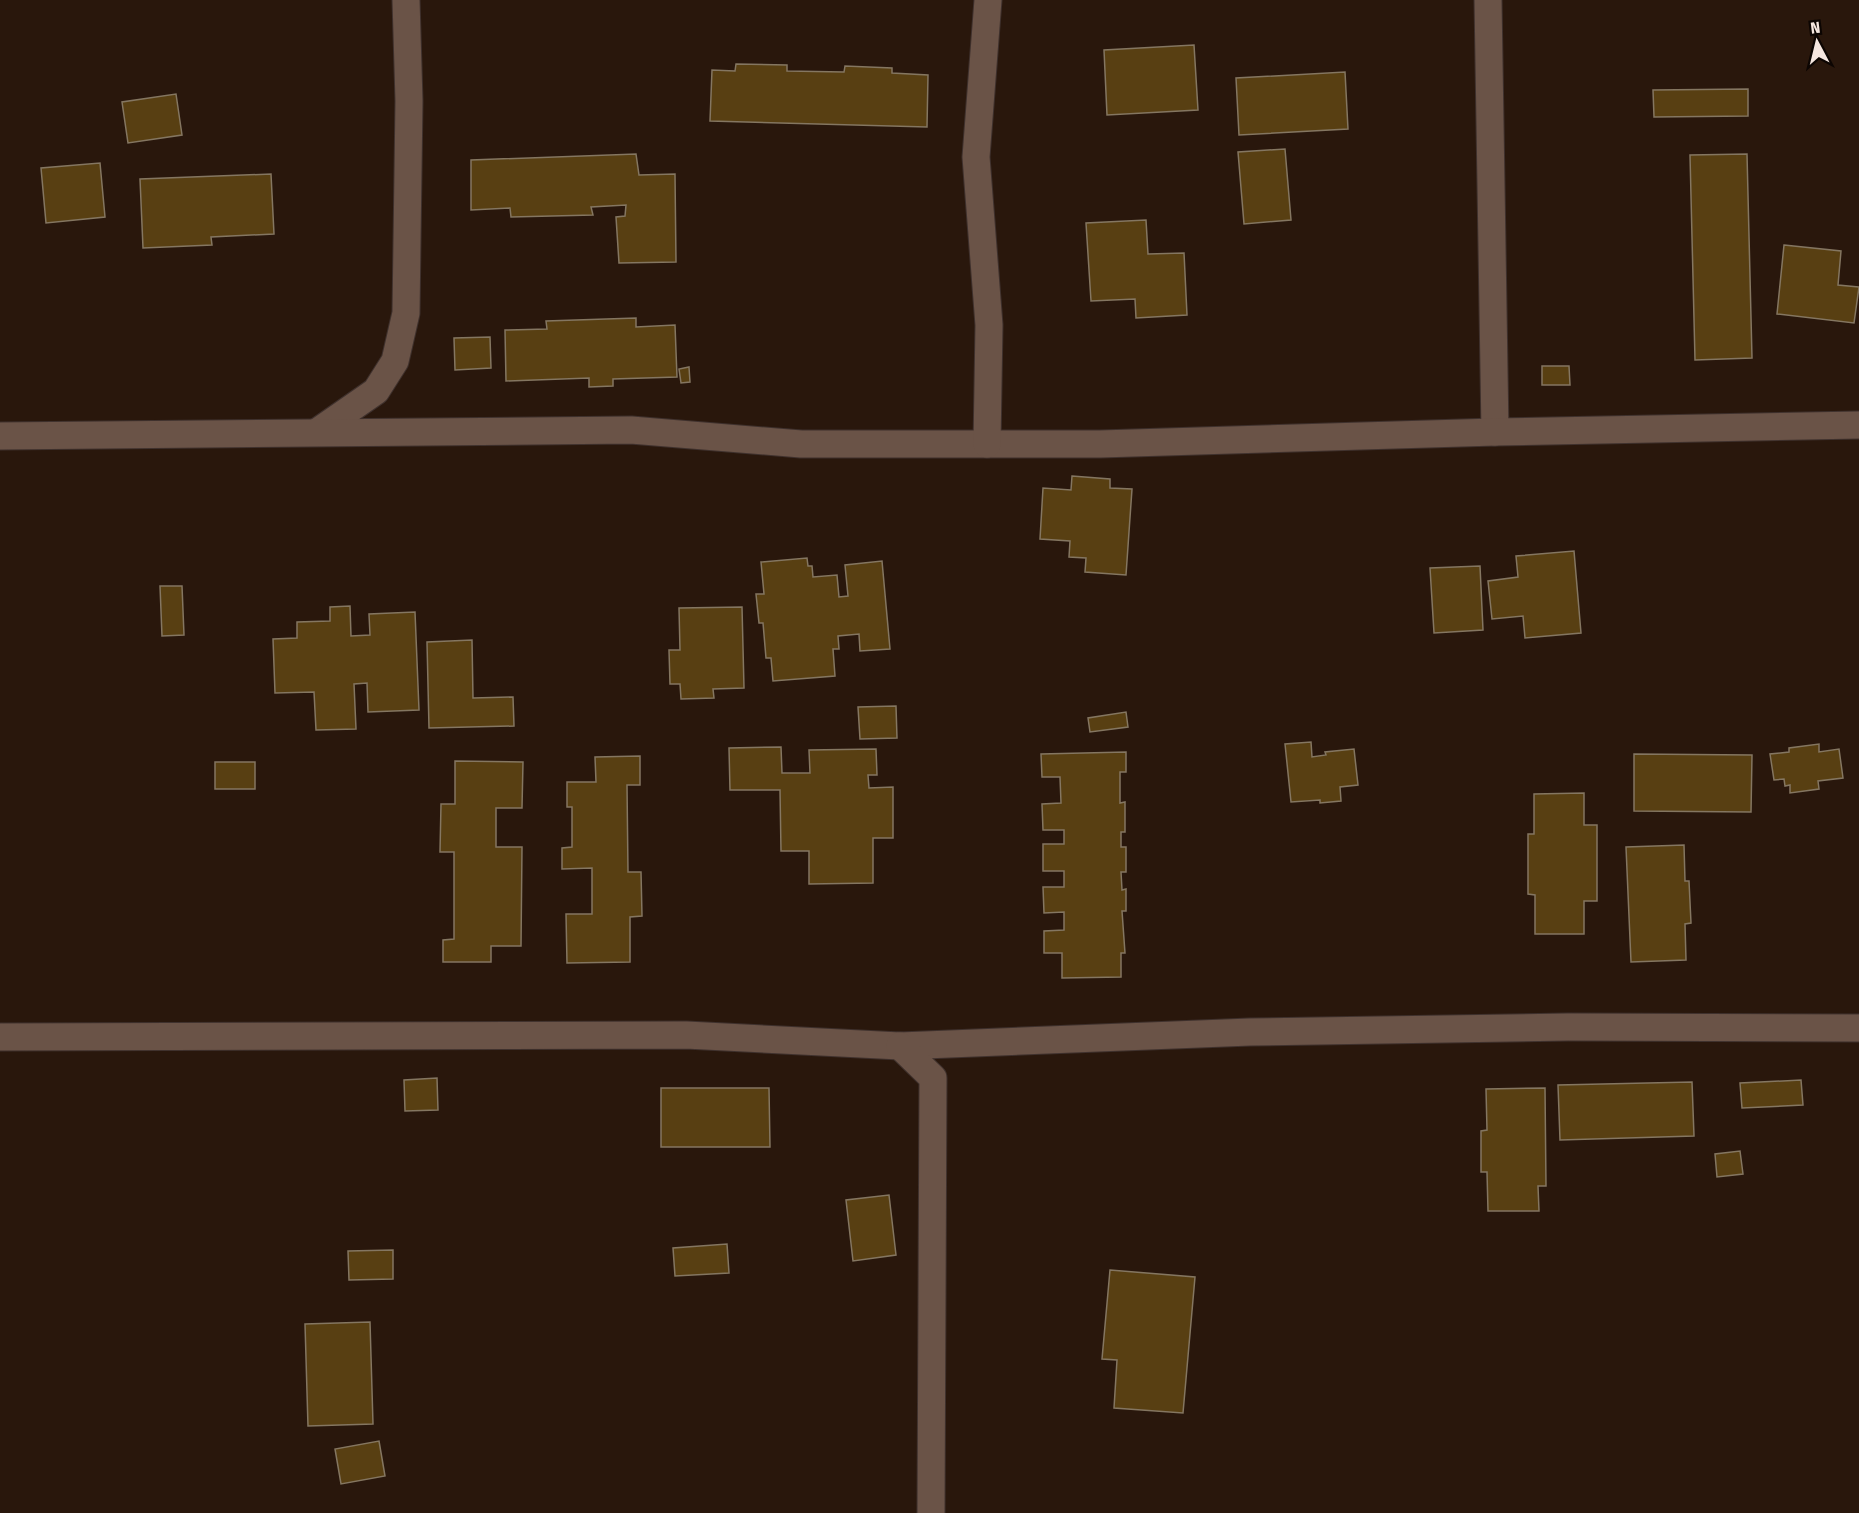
<svg xmlns="http://www.w3.org/2000/svg" width="1859" height="1513" viewBox="0 0 1859 1513" font-family="'Fira Sans Condensed',sans-serif">
<style>
.building{fill:#583f12;stroke:#847661;stroke-width:1.5}
.lines{fill:none;stroke-linecap:round;stroke-linejoin:round}
.minor-casing{stroke:#3f312d;stroke-width:29}
.minor{stroke:#6a5347;stroke-width:27}
</style>
<rect width="100%" height="100%" fill="#29170c"/>
<!-- building -->
<g class="building">
<path d="M1194 45 1198 110 1107 115 1104 50Z"/>
<path d="M736 64 787 65V71L844 72 845 66 892 68V73L928 75 927 127 710 121 712 70 735 71Z"/>
<path d="M1345 72 1348 129 1239 135 1236 78Z"/>
<path d="M1748 89V116L1654 117 1653 90Z"/>
<path d="M176 94 182 135 128 143 122 102Z"/>
<path d="M1285 149 1291 220 1244 224 1238 152Z"/>
<path d="M636 154 639 175 675 174 676 262 619 263 616 217 625 216 626 205 591 207 593 215 511 217 510 208 471 210V160Z"/>
<path d="M1747 154 1752 358 1695 360 1690 155Z"/>
<path d="M100 163 105 217 46 223 41 168Z"/>
<path d="M271 174 274 234 211 237 212 245 143 248 140 179Z"/>
<path d="M1146 220 1148 254 1184 253 1187 315 1136 318 1135 299 1091 301 1086 223Z"/>
<path d="M1784 245 1841 251 1838 285 1859 287 1854 323 1777 314Z"/>
<path d="M636 318V327L675 325 677 377 613 379V386L589 387V378L506 381 505 330 547 329 546 321Z"/>
<path d="M490 337 491 368 455 370 454 338Z"/>
<path d="M1542 366H1569L1570 385H1542Z"/>
<path d="M689 367 690 382 681 383 679 369Z"/>
<path d="M1072 476 1110 479V488L1132 489 1126 575 1085 572 1086 558 1069 557 1070 541 1040 539 1043 488 1071 490Z"/>
<path d="M1574 551 1581 633 1525 638 1523 616 1492 619 1488 581 1518 577 1516 556Z"/>
<path d="M807 558 808 566H812L813 577 837 575 839 597 848 596 845 565 882 561 890 649 860 651 859 634 838 636 839 649H833L835 676 773 681 771 658H766L763 623H759L756 594H764L761 562Z"/>
<path d="M1480 566 1483 630 1434 633 1430 568Z"/>
<path d="M160 586H182L184 635 162 636Z"/>
<path d="M350 606 351 636 370 635 369 614 415 612 419 710 368 712 367 683 354 684 356 729 316 730 314 692 275 693 273 639 297 638V622L330 621V607Z"/>
<path d="M742 607 744 688 713 689 714 698 681 699 680 684H670L669 650H680L679 608Z"/>
<path d="M472 640 473 698 513 697 514 726 429 728 427 642Z"/>
<path d="M896 706 897 738 860 739 858 707Z"/>
<path d="M1126 712 1128 727 1090 732 1088 718Z"/>
<path d="M1311 742 1312 757 1326 755 1325 752 1354 749 1358 785 1340 787 1341 801 1320 803V800L1291 802 1285 744Z"/>
<path d="M1819 744V752L1839 749 1843 778 1818 781 1819 789 1790 793V785L1785 786 1784 779 1774 780 1770 754 1789 752V748Z"/>
<path d="M781 747 782 773H810L809 750 876 749 877 775H868L869 788 893 787V838H873V883L809 884V851H781L780 790H730L729 748Z"/>
<path d="M1126 752V772H1120V803L1125 802V832H1121V847H1126V872H1121L1122 890 1126 889V911H1122L1125 953H1121V977L1062 978V953H1044V931L1064 930V912L1044 913 1043 887H1064V871H1043V844H1064V830H1043L1042 804 1061 803 1060 777H1042L1041 754Z"/>
<path d="M1634 754 1752 755 1751 812 1634 811Z"/>
<path d="M640 756V785H627L628 872H641L642 916 630 917V962L567 963 566 914H592V868L562 869V848L572 847V807H567V782H596L595 757Z"/>
<path d="M455 761 523 762 522 808H496V847H522L521 946H491V962H443V940L454 939V852H440L441 804H455Z"/>
<rect x="215" y="762" width="40" height="27"/>
<path d="M1584 793V825H1597V901H1584V934H1535V895L1528 894V834H1534V794Z"/>
<path d="M1684 845 1685 881H1689L1691 923 1685 924 1686 960 1631 962 1626 847Z"/>
<path d="M437 1078 438 1110 405 1111 404 1080Z"/>
<path d="M1801 1080 1803 1105 1742 1108 1740 1083Z"/>
<path d="M1692 1082 1694 1136 1560 1140 1558 1085Z"/>
<path d="M661 1088H769L770 1147H661Z"/>
<path d="M1545 1088 1546 1186H1538L1539 1211H1488L1487 1172H1481V1131L1487 1130 1486 1089Z"/>
<path d="M1740 1151 1743 1174 1717 1177 1715 1154Z"/>
<path d="M889 1195 896 1255 853 1261 846 1200Z"/>
<path d="M727 1244 729 1273 675 1276 673 1248Z"/>
<path d="M393 1250V1279L349 1280 348 1251Z"/>
<path d="M1110 1270 1195 1277 1183 1413 1114 1408 1117 1360 1102 1359Z"/>
<path d="M370 1322 373 1424 308 1426 305 1324Z"/>
<path d="M379 1441 385 1476 341 1484 335 1449Z"/>
</g>
<g class="lines">
<defs>
<g id="minor">
<path d="M1488 0 1495 432"/>
<path d="M317 432 376 391 395 361 406 313 409 101 406 0"/>
<path d="M0 436 631 430 801 444H1100L1495 432 1859 425"/>
<path d="M987 444 989 325 976 157 988 0"/>
<path d="M0 1037 686 1035 900 1046 1250 1032 1568 1027 1859 1028"/>
<path d="M900 1046 933 1078 931 1513"/>
</g>
</defs>
<!-- minor casing -->
<use href="#minor" class="minor-casing"/>
<!-- minor -->
<use href="#minor" class="minor"/>
</g>
<!-- north arrow -->
<g transform="translate(1817 42) rotate(353)" stroke="#0c0502" stroke-width="4.5" paint-order="stroke">
<path d="M0-4.5L10 22L0 15L-10 22Z" fill="#f5e7e0"/>
<text y="-9" font-size="16" font-weight="bold" text-anchor="middle" fill="#f5e7e0">N</text>
</g>
</svg>
